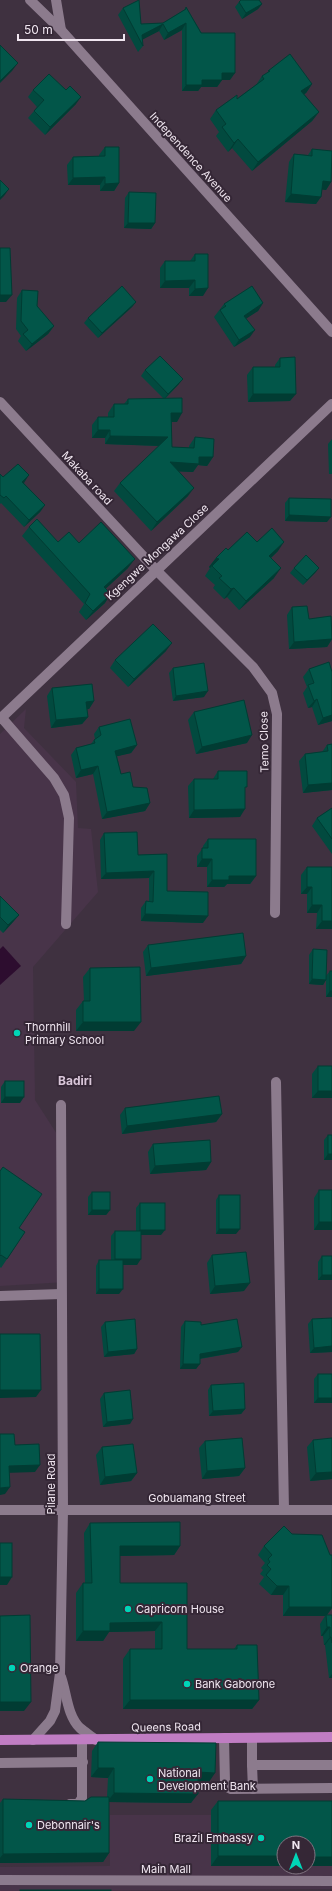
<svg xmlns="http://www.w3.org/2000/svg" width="332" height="1891" viewBox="0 0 332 1891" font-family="Inter,sans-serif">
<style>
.built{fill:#483449}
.water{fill:#2d0d2f}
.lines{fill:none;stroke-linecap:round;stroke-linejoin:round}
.minor{stroke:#8c7b8d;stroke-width:10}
.major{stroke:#c07dc3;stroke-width:10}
.wall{fill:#024a3f}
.shaded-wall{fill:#013c33}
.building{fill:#025649;stroke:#013c33}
.poi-dot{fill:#00d5b7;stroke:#352736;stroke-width:1.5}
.labels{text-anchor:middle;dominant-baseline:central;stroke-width:4;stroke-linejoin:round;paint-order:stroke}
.street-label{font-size:11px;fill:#f0e6f0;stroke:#352736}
.poi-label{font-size:11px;fill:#f0e6f0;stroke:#352736;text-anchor:start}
.neighbourhood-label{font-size:12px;font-weight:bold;fill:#d9c6d9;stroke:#352736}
</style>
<rect width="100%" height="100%" fill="#3f3140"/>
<!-- built -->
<g class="built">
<path d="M26 709 24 728 76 782 78 828 91 829 98 892 33 967 35 1100 64 1145 66 1282 0 1286V734Z"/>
<path d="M110 1815H218L284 1864V1867H308V1863H332V1889L0 1891V1867L110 1866Z"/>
</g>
<!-- water -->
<path class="water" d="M3 946 21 966 0 985V949Z"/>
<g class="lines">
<!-- minor -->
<g class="minor">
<path d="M30 0 61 30 332 332"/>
<path d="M56 0 61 30"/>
<path d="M0 402 156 570 253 667 272 693 277 714 275 913"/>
<path d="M1 717 54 778 64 795 69 818 66 924"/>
<path d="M0 719 332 404"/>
<path d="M276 1082 284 1510"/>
<path d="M0 1296 61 1294"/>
<path d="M0 1510H332"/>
<path d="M61 1677C67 1694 67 1715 80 1728 85 1732 91 1736 96 1740"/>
<path d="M224 1738 225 1783 227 1787 231 1789 332 1788"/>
<path d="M252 1738V1765H332"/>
<path d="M33 1740 50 1721 55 1711 60 1673 63 1510 61 1105"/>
<path d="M0 1763 83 1762"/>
<path d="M252 1765 253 1789"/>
<path d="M70 1804H78L82 1798V1740"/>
<path d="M0 1880 332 1881"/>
</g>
<!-- major -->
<path class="major" d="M0 1740 332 1737"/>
</g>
<!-- wall -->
<g class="wall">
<path d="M239 2 262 4 258 9 242 19 235 7Z"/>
<path d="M186 7 230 80H222L217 87H201L198 91H182V30L164 40 159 31 142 39 143 46 138 52 118 15 123 8 141 24 163 23 184 10Z"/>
<path d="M262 76 312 84 306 93 304 94 319 112 312 121 252 171 232 148 228 152 216 136 219 132 210 119 216 110 237 99 256 85Z"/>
<path d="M33 90 76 104 45 135 28 118 34 111 37 107 28 97Z"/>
<path d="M105 147 119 183 114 191H100V185H68L67 165 73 157 99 156V155Z"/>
<path d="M312 149 331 182 326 190 322 189 316 204 285 202 289 162 294 154 308 155Z"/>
<path d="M129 192 155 223 151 229 124 228 125 198Z"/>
<path d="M195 254 203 296H189V288H160V268L165 261H190Z"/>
<path d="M22 290 54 326 48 334 26 351 18 341 21 336 16 329 17 298Z"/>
<path d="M136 302 132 307 98 338 84 323 88 318Z"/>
<path d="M263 303 258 311 246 318 250 337 234 347 214 317 224 304Z"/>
<path d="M280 358 290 401 248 402 247 375 253 367H275V365Z"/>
<path d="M145 370 179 384 165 399 177 422H172V447L189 448V446L195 437 213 457 207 466 198 465 193 472 179 471 188 496 151 531 114 491 120 483 160 446 105 444V438H92V425L98 417H108V413L114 404H124L128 399H164L141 376Z"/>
<path d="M332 439V474H329L328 444Z"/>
<path d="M0 474 3 477 24 483 45 505 40 512 24 527 1 503 0 504Z"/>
<path d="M289 498 327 522 285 521V503Z"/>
<path d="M29 527 58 542 79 543 128 568 106 588 105 603 86 620 79 612 84 604 22 536Z"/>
<path d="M257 542 278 551 271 558 274 578 239 610 227 597 224 599 213 588 215 585 205 576 210 568 209 567 216 558 228 550Z"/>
<path d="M294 568H319L315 573 303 585 290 573Z"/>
<path d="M292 607 309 619 332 639 327 647 289 649 287 615Z"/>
<path d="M166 651 128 687 110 668 115 660Z"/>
<path d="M173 668 204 697 173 701 169 673Z"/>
<path d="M309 669 332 672V721L318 725 312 707 308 708 303 693 307 687 303 677Z"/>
<path d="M52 688 94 701 89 709H87L88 717 82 724 51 728 47 696Z"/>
<path d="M194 712 247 743 196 754 188 720Z"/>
<path d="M99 727 137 745 131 753 117 756 121 774 133 787 150 803 145 811 102 819 93 774 76 778 71 755 76 748 91 744 94 740 95 739 94 734Z"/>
<path d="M327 745 332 790 303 793 299 761 305 754 322 752Z"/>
<path d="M218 771 245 790 240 817 189 818 188 786 194 779H213Z"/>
<path d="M332 808V854L312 826 317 818Z"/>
<path d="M104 833 138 855 167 854V891L203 923 141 921V908L146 901 149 902V878L101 879 100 840Z"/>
<path d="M208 839 256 876 250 884H227L224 887H207V867H197V856L203 848V846Z"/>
<path d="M307 867H332V929H316L317 913H307V894H301V875Z"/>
<path d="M0 896 19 915 13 922 3 933 0 930Z"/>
<path d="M148 945 246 956 241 964 146 976 143 952Z"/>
<path d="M313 949 326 976 330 971 332 997H326V980L323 985 309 984V955Z"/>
<path d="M90 968 134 1031H76V1010L83 1001H84L83 977Z"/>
<path d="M318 1066 332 1098H312V1074Z"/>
<path d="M5 1081 20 1103H1V1087Z"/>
<path d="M125 1108 222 1114 216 1122 122 1134 120 1115Z"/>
<path d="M328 1135 332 1160H324V1140Z"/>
<path d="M153 1144 211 1162 206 1170 150 1174 148 1152Z"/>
<path d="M0 1171 19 1228 25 1232 1 1268 0 1267Z"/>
<path d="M319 1190 332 1230H314V1198Z"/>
<path d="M92 1192 110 1210 106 1215H88V1197Z"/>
<path d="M219 1195 236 1234H216V1200Z"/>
<path d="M140 1203 161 1235H141L137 1265H123L119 1294H96V1266L99 1260H111V1236L115 1231H136V1208Z"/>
<path d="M212 1255 244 1291 210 1294 207 1263Z"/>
<path d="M322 1256 332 1280H318V1262Z"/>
<path d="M312 1319 332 1352 310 1353 308 1324Z"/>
<path d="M185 1321 201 1325 238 1352 200 1359 196 1369H180L181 1327Z"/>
<path d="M105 1322 137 1349 134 1354 104 1357 101 1327Z"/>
<path d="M318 1374 332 1403H314V1379Z"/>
<path d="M211 1385 245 1409 241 1414 209 1416 208 1390Z"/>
<path d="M104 1393 130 1424 103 1427 100 1399Z"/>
<path d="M313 1440 332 1479 310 1481 307 1447Z"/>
<path d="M205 1441 245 1468 239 1476 202 1479 199 1448Z"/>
<path d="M102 1447 137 1473 131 1481 100 1485 96 1455Z"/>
<path d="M90 1523 180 1546 174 1555 120 1556V1583H187V1649H234L237 1645 259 1700 252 1709H123V1659L130 1649H155V1631L109 1632 103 1641H76V1593L83 1583H85L84 1533Z"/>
<path d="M264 1546 332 1608 327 1615H332V1678H329L325 1645H324L323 1636H321L320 1624 325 1616H283V1595H271L259 1584 264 1577 260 1574 263 1570 261 1568 265 1563 258 1555Z"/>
<path d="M98 1742 209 1782H198L191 1803 109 1802V1853L103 1862 0 1863V1803L3 1799 85 1801 107 1797 108 1778 91 1777 92 1751Z"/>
<path d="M218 1801H332V1866H211V1810Z"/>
</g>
<!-- shaded-wall -->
<g class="shaded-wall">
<path d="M262 4 258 9 242 19 246 13Z"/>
<path d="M186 23 182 30 164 40 168 33Z"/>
<path d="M163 24 159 31 140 41 142 35Z"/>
<path d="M18 63 12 71 0 83V81Z"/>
<path d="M222 73H235L230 80H217Z"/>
<path d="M202 80H222L217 87H201L198 91H182L186 85Z"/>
<path d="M312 84 306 93 295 100 301 91Z"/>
<path d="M81 97 76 104 45 135 50 127Z"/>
<path d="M319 112 312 121 252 171 258 162Z"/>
<path d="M238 139 232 148 228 152 234 143Z"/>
<path d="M105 177 100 185H68L73 178Z"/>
<path d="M323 181 331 182 326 190 317 189Z"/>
<path d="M119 183 114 191H100L105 184Z"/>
<path d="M9 189 4 196 0 200V198Z"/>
<path d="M291 194 321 197 316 204 285 202Z"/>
<path d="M128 223H155L151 229 124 228Z"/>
<path d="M195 280 189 288H160L165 281Z"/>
<path d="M208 288 203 296H189L195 289Z"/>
<path d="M0 295H12L6 302H0Z"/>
<path d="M136 302 132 307 98 338 102 333Z"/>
<path d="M263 303 258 311 238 324 244 316Z"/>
<path d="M54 326 48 334 26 351 32 344Z"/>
<path d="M255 330 250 337 234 347 239 340Z"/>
<path d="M183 379 179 384 164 399 168 394Z"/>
<path d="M253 394H296L290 401 248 402Z"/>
<path d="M171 413H182L177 422H166Z"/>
<path d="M98 430H110L105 438H92Z"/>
<path d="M110 436 168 437 163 446 105 444Z"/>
<path d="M199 457H213L207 466 198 465 193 472 165 471 170 462Z"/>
<path d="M29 475 24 483 17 489 22 482Z"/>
<path d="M194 488 188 496 151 531 157 522Z"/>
<path d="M45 505 40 512 24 527 29 520Z"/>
<path d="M289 515 331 517 327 522 285 521Z"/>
<path d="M284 542 278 551 262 566 269 556Z"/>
<path d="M216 558 219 559 210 568 209 567Z"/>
<path d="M135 559 128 568 98 596 104 587Z"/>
<path d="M281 568 274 578 239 610 246 601Z"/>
<path d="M319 568 315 573 303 585 307 580Z"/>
<path d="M234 588 227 597 224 599 231 589Z"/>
<path d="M111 594 105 603 86 620 93 611Z"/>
<path d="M332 639 327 647 289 649 294 642Z"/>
<path d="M172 643 166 651 128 687 134 679Z"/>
<path d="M208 691 204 697 173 701 176 696Z"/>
<path d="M317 699 312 707 308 708 314 701Z"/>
<path d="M94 701 89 709 80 710 86 702Z"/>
<path d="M332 715V721L318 725 323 718Z"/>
<path d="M88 717 82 724 51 728 56 720Z"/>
<path d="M252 735 247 743 196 754 202 747Z"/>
<path d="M137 745 131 753 110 758 115 751Z"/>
<path d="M98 766 93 774 76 778 81 770Z"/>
<path d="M332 783V790L303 793 308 785Z"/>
<path d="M150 803 145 811 102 819 107 812Z"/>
<path d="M245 809 240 817 189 818 194 810Z"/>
<path d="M202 859H212L207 867H197Z"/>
<path d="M154 871 149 878 101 879 106 873Z"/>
<path d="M229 876H256L250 884H227L224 887H207L212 880Z"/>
<path d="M307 887H312L307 894H301Z"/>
<path d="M312 905H322L317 913H307Z"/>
<path d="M145 914 208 916 203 923 141 921Z"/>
<path d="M19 915 13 922 3 933 8 925Z"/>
<path d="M322 921H332V929H316Z"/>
<path d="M246 956 241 964 146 976 151 968Z"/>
<path d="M312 979 326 980 323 985 309 984Z"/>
<path d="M330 991H332V997H326Z"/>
<path d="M83 1022H141L134 1031H76Z"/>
<path d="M318 1091H332V1098H312Z"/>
<path d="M5 1097H24L20 1103H1Z"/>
<path d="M222 1114 216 1122 122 1134 127 1126Z"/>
<path d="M328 1154H332V1160H324Z"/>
<path d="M211 1162 206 1170 150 1174 155 1166Z"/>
<path d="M92 1210H110L106 1215H88Z"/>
<path d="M319 1222H332V1230H314Z"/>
<path d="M219 1229H240L236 1234H216Z"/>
<path d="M140 1230H165L161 1235H136Z"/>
<path d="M115 1259H141L137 1265H111Z"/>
<path d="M322 1275H332V1280H318Z"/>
<path d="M250 1283 244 1291 210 1294 215 1286Z"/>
<path d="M99 1289H123L119 1294H96Z"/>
<path d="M332 1346V1352L310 1353 314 1348Z"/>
<path d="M242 1347 238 1352 197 1359 200 1354Z"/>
<path d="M137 1349 134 1354 104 1357 108 1352Z"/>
<path d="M183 1364H200L196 1369H180Z"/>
<path d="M0 1390H41L36 1397 0 1398Z"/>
<path d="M318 1398H332V1403H314Z"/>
<path d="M245 1409 241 1414 209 1416 213 1411Z"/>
<path d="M133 1419 130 1424 103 1427 107 1422Z"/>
<path d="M40 1465 35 1472 4 1473 9 1466Z"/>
<path d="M245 1468 239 1476 202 1479 207 1471Z"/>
<path d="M332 1472V1479L310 1481 316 1473Z"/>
<path d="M137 1473 131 1481 100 1485 105 1477Z"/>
<path d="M10 1487 5 1494 0 1495V1488Z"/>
<path d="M120 1546H180L174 1555 113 1556Z"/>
<path d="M0 1577H12L7 1585H0Z"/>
<path d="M277 1586H289L283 1595H271Z"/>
<path d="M289 1607H332V1608L326 1616V1615L325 1616H283Z"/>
<path d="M162 1622 155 1631 109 1632 103 1641H76L83 1631 110 1623Z"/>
<path d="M327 1627H330L323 1636H321Z"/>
<path d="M330 1637H331L325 1645H324Z"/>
<path d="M332 1674V1678H329Z"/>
<path d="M130 1700H259L252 1709H123Z"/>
<path d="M0 1702H31L24 1711H0Z"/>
<path d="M98 1768H114L108 1778 91 1777Z"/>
<path d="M198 1772 215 1773 209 1782H192Z"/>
<path d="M114 1793 198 1794 191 1803 107 1802Z"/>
<path d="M109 1853 103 1862 0 1863V1858L3 1854Z"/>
<path d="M218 1856H284V1866H211Z"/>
<rect x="308" y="1857" width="24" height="9"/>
</g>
<!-- building -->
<g class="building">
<path d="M139 0 141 24 163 23 186 9V7L201 33H235V73H222V80H202V85H186V23L168 33 163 24 142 35 143 46 123 8Z"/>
<path d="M241 0H259L262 4 246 13 239 2Z"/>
<path d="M0 45 18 63 0 81Z"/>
<path d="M290 54 312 84 301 91 319 112 258 162 238 139 234 143 222 127 226 124 216 110 237 95V99L264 79 262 76 270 71H268Z"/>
<path d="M49 74 66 90 70 86 81 97 50 127 34 111 44 100 33 90Z"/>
<path d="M105 147H119V183L105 184V177L73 178V157L105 156Z"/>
<path d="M312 149 332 151 331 182 323 181 321 197 291 194 294 154 312 156Z"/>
<path d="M0 180 9 189 0 198Z"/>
<path d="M129 192 156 193 155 223H128Z"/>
<path d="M0 248H10L12 295H0Z"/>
<path d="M195 254H208V288L195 289V280L165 281V261H195Z"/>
<path d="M122 286 136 302 102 333 88 318Z"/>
<path d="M252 286 263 303 244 316 255 330 239 340 220 310 226 306 224 304Z"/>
<path d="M22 290 38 291 37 306 54 326 32 344 23 334 28 330 21 321Z"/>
<path d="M160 356 183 379 168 394 145 370Z"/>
<path d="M295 357 296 394H253V367H280V358Z"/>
<path d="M182 398V413H171L172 447 194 448 195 437 214 439 213 457H199V464L170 462 194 488 157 522 120 483 168 437 110 436V430H98V417H114V404H128V399Z"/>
<path d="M18 464 29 475 22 482 45 505 29 520 6 496 4 498 0 495V474L3 477Z"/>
<path d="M289 498 331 499V517L289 515Z"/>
<path d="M37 519 58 542 69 532 79 543 101 522 135 559 104 587 111 594 93 611 85 603 90 594 29 527Z"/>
<path d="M272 528 284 542 269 556 281 568 246 601 234 588 231 589 219 578 222 576 212 566 219 559 216 558 226 548 228 550 247 532 257 542Z"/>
<path d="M306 555 319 568 307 580 294 568Z"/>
<path d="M307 606 309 619 331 616 332 639 294 642 292 607Z"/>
<path d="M153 624 172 643 134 679 115 660Z"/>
<path d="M329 662 332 672V715L323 718 317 699 314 701 308 685 314 683 309 669Z"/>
<path d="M204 663 208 691 176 696 173 668Z"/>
<path d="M92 684 94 701 86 702 88 717 56 720 52 688Z"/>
<path d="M244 700 252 735 202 747 194 712Z"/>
<path d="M130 719 137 745 115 751 121 774 130 772 133 787 147 788 150 803 107 812 98 766 81 770 76 748 95 743 94 740 101 735 99 727Z"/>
<path d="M332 744V783L308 785 305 754 328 751 327 745Z"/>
<path d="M218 771H247V787H245V809L194 810V779H218Z"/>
<path d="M332 808V839L317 818Z"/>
<path d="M137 832 138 855 167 854V891L208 892V916L145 914 146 901 153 902 154 871 106 873 104 833Z"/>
<path d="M208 839H256V876H229V880H212V859H202V848H208Z"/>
<path d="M307 867H332V921H322V905H312V887H307Z"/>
<path d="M0 896 19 915 8 925 0 917Z"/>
<path d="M243 933 246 956 151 968 148 945Z"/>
<path d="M313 949 327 950 326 980 312 979Z"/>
<path d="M140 967 141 1022H83V1001H90V968Z"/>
<rect x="330" y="971" width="2" height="20"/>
<rect x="318" y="1066" width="14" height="25"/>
<rect x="5" y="1081" width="19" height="16"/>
<path d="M219 1096 222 1114 127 1126 125 1108Z"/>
<rect x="328" y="1135" width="4" height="19"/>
<path d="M210 1140 211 1162 155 1166 153 1144Z"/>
<path d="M3 1167 42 1194 19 1228 25 1232 7 1259 1 1255 0 1256V1171Z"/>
<rect x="319" y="1190" width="13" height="32"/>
<rect x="92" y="1192" width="18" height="18"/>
<rect x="219" y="1195" width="21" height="34"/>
<rect x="140" y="1203" width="25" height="27"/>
<rect x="115" y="1231" width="26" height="28"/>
<path d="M246 1252 250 1283 215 1286 212 1255Z"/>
<rect x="322" y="1256" width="10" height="19"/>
<rect x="99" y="1260" width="24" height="29"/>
<path d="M332 1318V1346L314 1348 312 1319Z"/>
<path d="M135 1319 137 1349 108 1352 105 1322Z"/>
<path d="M237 1319 242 1347 200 1354V1364H183L185 1321 201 1322V1325Z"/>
<path d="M0 1334H40L41 1390H0Z"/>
<rect x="318" y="1374" width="14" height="24"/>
<path d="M244 1383 245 1409 213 1411 211 1385Z"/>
<path d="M130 1390 133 1419 107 1422 104 1393Z"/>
<path d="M0 1434H14L15 1445 39 1444 40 1465 9 1466 10 1487 0 1488Z"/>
<path d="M242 1438 245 1468 207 1471 205 1441Z"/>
<path d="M332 1438V1472L316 1473 313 1440Z"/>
<path d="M133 1444 137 1473 105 1477 102 1447Z"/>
<path d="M180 1522V1546H120V1583H187V1649H237V1645H257L259 1700H130V1649H162V1622L110 1623V1631H83V1583H92L90 1523Z"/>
<path d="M284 1526 292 1534 322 1535 330 1555H332V1607H289V1586H277L266 1575 271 1569 267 1565 270 1562 268 1559 272 1555 264 1546Z"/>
<rect x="0" y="1543" width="12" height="34"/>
<path d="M30 1615 31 1702H0V1616Z"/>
<path d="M326 1615H332V1643L331 1637H330V1627H327Z"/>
<path d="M98 1742 216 1743 215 1773 198 1772V1794L114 1793V1768H98Z"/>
<path d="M91 1797H109V1853L3 1854V1799L85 1801Z"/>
<path d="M218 1801H332V1857H308V1843H284V1856H218Z"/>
<rect x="20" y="1890" width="91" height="1"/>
</g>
<!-- markers -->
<g class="poi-dot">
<circle cx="17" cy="1033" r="4"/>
<circle cx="128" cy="1609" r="4"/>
<circle cx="12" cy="1668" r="4"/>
<circle cx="187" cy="1684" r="4"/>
<circle cx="150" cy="1779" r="4"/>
<circle cx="29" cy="1825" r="4"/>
<circle cx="261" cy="1838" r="4"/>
</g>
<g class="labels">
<!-- street labels -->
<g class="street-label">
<text transform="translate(191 157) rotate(48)">Independence Avenue</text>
<text transform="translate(87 478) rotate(47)">Makaba road</text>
<text transform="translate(157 552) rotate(-43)">Kgengwe Mongawa Close</text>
<text transform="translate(264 742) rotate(-91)">Temo Close</text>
<text transform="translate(51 1484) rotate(-90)">Pilane Road</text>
<text x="197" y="1498">Gobuamang Street</text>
<text transform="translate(166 1727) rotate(-1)">Queens Road</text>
<text x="166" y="1869">Main Mall</text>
</g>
<!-- poi labels -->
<g class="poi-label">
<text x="25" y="1027">Thornhill<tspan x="25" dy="13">Primary School</tspan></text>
<text x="136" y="1609">Capricorn House</text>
<text x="20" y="1668">Orange</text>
<text x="195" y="1684">Bank Gaborone</text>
<text x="158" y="1773">National<tspan x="158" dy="13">Development Bank</tspan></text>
<text x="37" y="1825">Debonnair's</text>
<text x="253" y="1838" text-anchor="end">Brazil Embassy</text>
</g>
<!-- neighbourhood labels -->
<g class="neighbourhood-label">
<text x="75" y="1080">Badiri</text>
</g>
</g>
<!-- north arrow -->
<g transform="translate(296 1855)"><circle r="19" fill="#352736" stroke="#807380"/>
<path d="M0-3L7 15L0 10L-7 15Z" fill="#00d5b7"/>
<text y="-6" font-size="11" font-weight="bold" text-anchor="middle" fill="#f0e6f0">N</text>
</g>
<!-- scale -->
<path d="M18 34v6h106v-6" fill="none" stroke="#f0e6f0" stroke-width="2"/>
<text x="24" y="34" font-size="12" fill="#f0e6f0" stroke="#352736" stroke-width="3" paint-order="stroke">50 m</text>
</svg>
